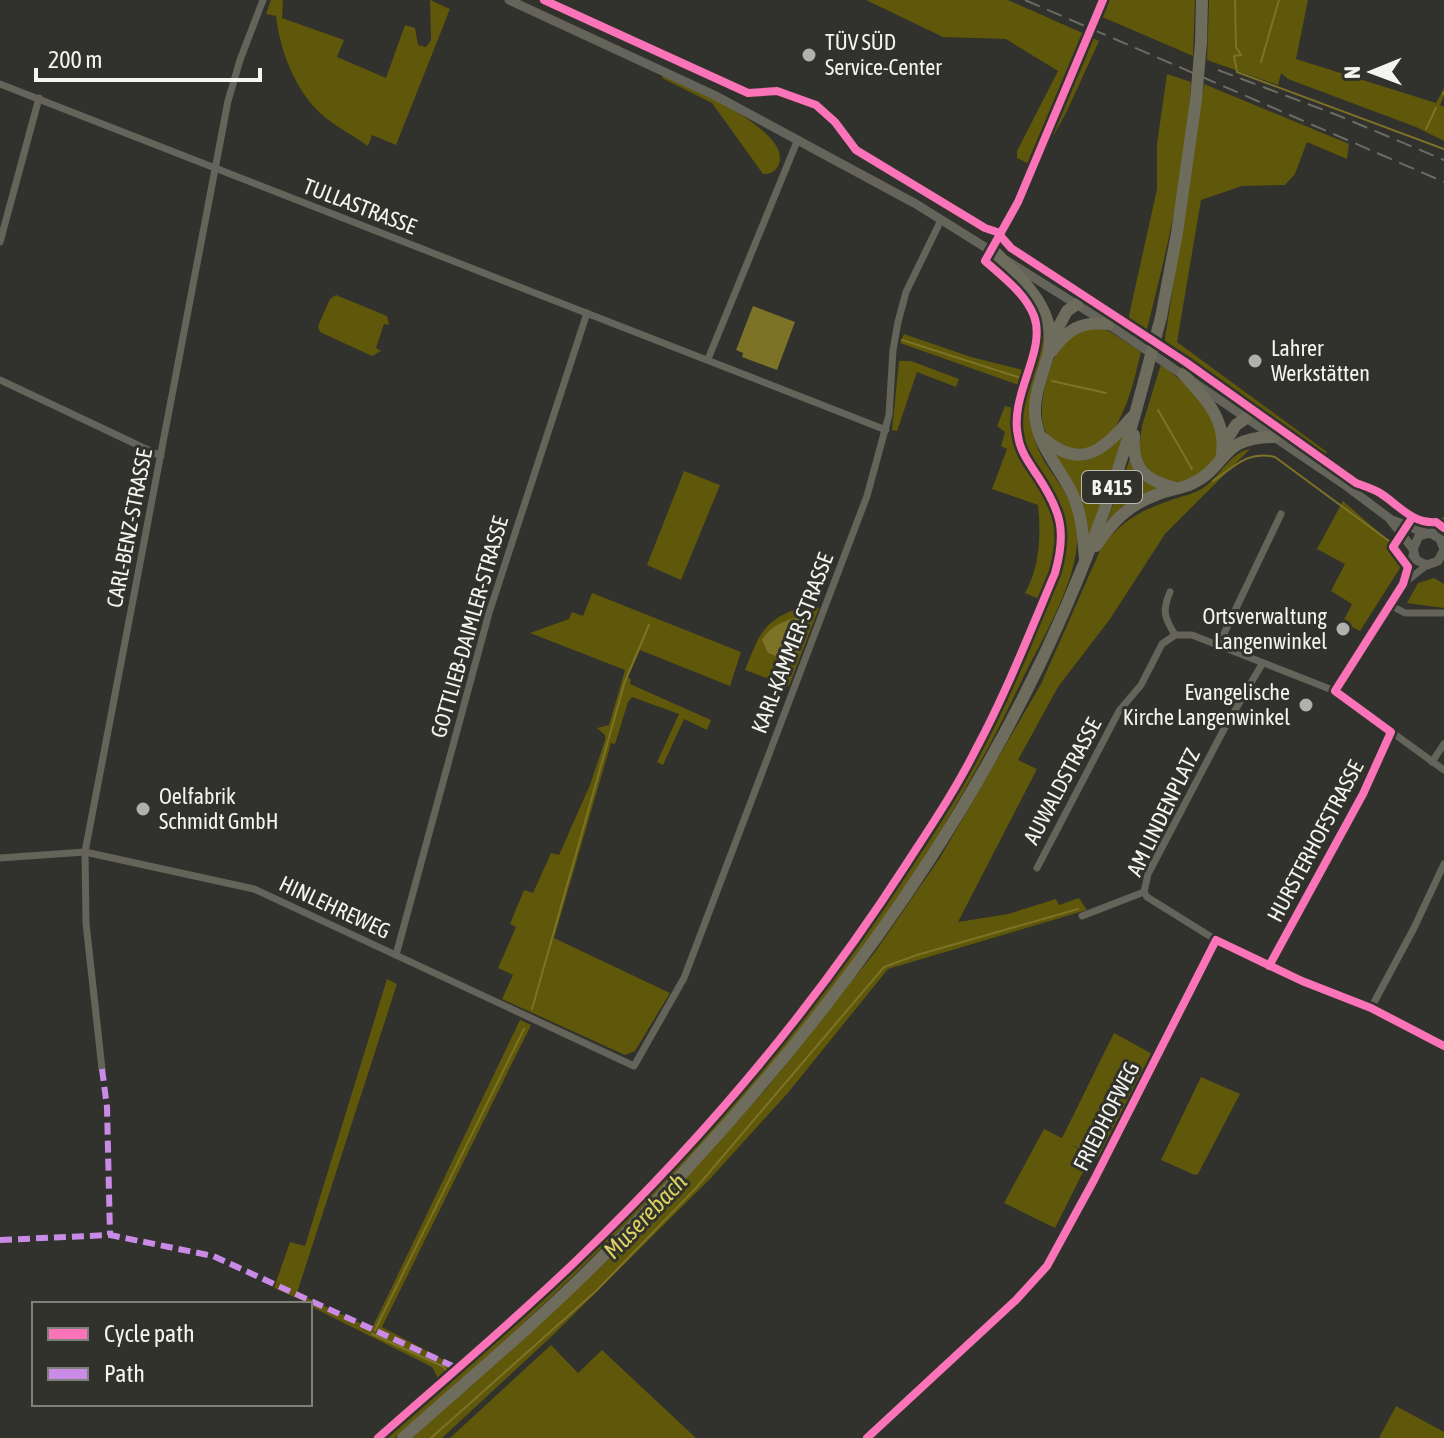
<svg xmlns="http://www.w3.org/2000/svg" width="1444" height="1438" viewBox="0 0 1444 1438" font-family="'Asap Condensed',sans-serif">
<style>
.green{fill:#5f5709}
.water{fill:#7c7327}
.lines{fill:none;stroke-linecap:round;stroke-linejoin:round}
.stream{stroke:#7c7327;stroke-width:2}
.minor{stroke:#65645a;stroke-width:7}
.tertiary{stroke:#65645a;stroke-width:9}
.primary{stroke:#6d6c5d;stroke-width:12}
.rail{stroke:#6c6b64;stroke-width:2;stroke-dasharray:16 8;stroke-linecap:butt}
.primary-bridge{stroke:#6d6c5d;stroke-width:12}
.quiet{stroke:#ca8be6;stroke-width:6;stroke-dasharray:12 6;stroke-linecap:butt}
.cycleway-casing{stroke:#32322c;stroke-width:13}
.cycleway{stroke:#fb73b8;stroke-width:8}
.poi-dot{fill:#b0b0ac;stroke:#32322c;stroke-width:3}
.labels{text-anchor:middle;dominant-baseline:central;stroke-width:6;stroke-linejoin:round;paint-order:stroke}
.shield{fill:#32322c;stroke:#babab5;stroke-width:2}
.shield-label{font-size:20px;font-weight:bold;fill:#f4f4f0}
.poi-label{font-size:22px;fill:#f4f4f0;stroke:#32322c;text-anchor:start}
.street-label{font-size:22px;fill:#f4f4f0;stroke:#32322c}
.water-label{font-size:24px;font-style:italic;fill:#ddd161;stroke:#32322c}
</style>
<rect width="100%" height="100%" fill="#31312d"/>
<!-- green -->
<g class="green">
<path d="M271 0H283L282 18 344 40 337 57 386 78 405 25 415 28 418 45 426 47 431 40 430 0 450 9 396 145 372 135 368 146C353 135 334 126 320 113 295 89 280 51 276 16L266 14Z"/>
<path d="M866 0H1008L1087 35 1029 164 1017 158V151L1058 71 1006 39 943 37Z"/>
<path d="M1107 0H1195L1193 56 1100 16Z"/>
<path d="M1209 0H1308L1296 59 1436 103 1444 88V96L1440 105 1444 107V141L1416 127 1288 79 1281 73 1278 85 1207 60Z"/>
<path d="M1091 37 1099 41 1066 113 1035 168 1033 167Z"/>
<path d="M1167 74 1191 82C1187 167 1167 250 1146 333L1128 320 1157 189V144Z"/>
<path d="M663 75C687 87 796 131 778 166 774 173 770 174 763 174L712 103 662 78Z"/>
<path d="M1204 84 1349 144 1347 159 1307 142 1295 174 1285 185 1242 186 1201 200 1177 342 1327 452 1324 457 1164 345Z"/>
<path d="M991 256C1011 271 1032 293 1043 317 1050 334 1043 357 1039 374 1036 391 1030 408 1032 425 1036 473 1083 489 1077 545 1073 589 1041 641 1022 680 881 980 643 1224 395 1438H382C439 1388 496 1339 552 1287 658 1187 756 1077 843 960 912 868 974 770 1019 665 1035 626 1062 584 1064 542 1067 496 1026 471 1019 428 1017 411 1022 395 1027 378 1047 314 1039 303 988 261Z"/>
<path d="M336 295 387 316 389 325 384 324 376 348 381 351 372 356 320 332 318 326 330 299Z"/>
<path d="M1095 327 1109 331 1141 352C1135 377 1125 422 1105 439 1098 446 1085 449 1077 453 1067 447 1051 442 1046 432 1034 410 1051 349 1071 334 1078 329 1087 328 1095 327Z"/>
<path d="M904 334 971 357 1023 370 1019 385 900 343Z"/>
<path d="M899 361H911L959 379 956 387 917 372 897 431 892 430Z"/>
<path d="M1161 364C1179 380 1208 399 1216 424 1219 434 1218 452 1213 461 1202 478 1169 491 1152 476 1146 471 1142 461 1138 455L1142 426Z"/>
<path d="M1005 406 1013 408 1012 435 1021 460 1056 512V547L1041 600 1025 593C1040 567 1041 535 1038 505L992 489 1007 449 1001 446 1005 432 997 426Z"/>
<path d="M1125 433 1088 540 1049 450 1079 459Z"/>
<path d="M1250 449 1165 534 1110 619 1058 687 1018 760 1037 769 958 922 1008 914 1056 899 1059 905 1079 898 1087 910 888 969 787 1094 709 1180 553 1335 442 1438H411L572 1293 640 1226 766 1089 875 952 941 856 1041 684 1102 546C1124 519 1141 510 1174 499 1183 496 1194 494 1203 488 1220 477 1229 453 1250 449Z"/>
<path d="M1131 456 1163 488 1123 506 1107 521Z"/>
<path d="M684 471 720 485 681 580 647 565Z"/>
<path d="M1343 501 1407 557 1360 631 1343 622 1352 604 1331 591 1345 564 1317 549Z"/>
<path d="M1434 578 1444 584V608L1407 603 1418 583Z"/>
<path d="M592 593 741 652 730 686 640 650 628 677 631 680 630 684 711 720 707 730 684 719 663 765 657 762 679 714 632 697 628 702 615 744 611 743 554 938 670 993 635 1051 625 1055 502 999 513 975 498 968 516 927 510 924 524 890 533 893 551 853 559 855 590 785 605 740V735L597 728 609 725 625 670 530 633 569 619 572 612 583 616Z"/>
<path d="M812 605 819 608 789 686 745 670C757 641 761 622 794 610 801 608 805 610 812 605Z"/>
<path d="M387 979 397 984 297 1293 368 1327 373 1326 377 1318 520 1020 531 1025 382 1327 455 1366 437 1384V1376L432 1367 310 1306V1304L274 1288 290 1242 305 1246Z"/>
<path d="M1114 1033 1154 1055 1101 1159 1070 1144 1091 1156 1055 1228 1004 1203 1044 1129 1062 1138Z"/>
<path d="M1201 1077 1240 1094 1198 1174 1195 1175 1161 1160Z"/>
<path d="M551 1345 578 1373 602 1350 696 1438H450Z"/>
<path d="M1396 1406 1444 1432V1438H1379Z"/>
</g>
<!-- water -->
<g class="water">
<path d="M753 306 795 322 777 370 742 357 743 353 736 350Z"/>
<path d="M799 617 809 623 798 654 790 661 768 653 762 640C769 627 785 620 799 617Z"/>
</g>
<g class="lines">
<!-- stream -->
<g class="stream">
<path d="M1235 0 1236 47 1241 55 1234 56 1237 72 1444 149"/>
<path d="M1261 62 1279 0"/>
<path d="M1443 94 1444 92"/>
<path d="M1426 129 1436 108"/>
<path d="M902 340 1018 377"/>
<path d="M1052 381 1106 393"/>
<path d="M1158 410 1192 469"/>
<path d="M1213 481C1234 467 1248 450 1275 457L1389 541"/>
<path d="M532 1009 625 681 649 625"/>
<path d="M375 1330 524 1029"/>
<path d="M372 1334 444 1367 450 1377"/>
<path d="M431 1438 596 1291 696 1188 884 967 917 955 1078 909"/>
</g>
<!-- minor -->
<g class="minor">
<path d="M0 84 886 430"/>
<path d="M0 242 39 98"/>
<path d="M708 359 798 139"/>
<path d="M0 380 161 456"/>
<path d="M1430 533 1444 521"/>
<path d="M1403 582 1413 553"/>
<path d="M1170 592C1162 611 1164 617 1175 635"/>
<path d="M1388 604 1405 613H1444"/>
<path d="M1219 644 1281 514"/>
<path d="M1335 691 1403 584 1427 565"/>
<path d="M1432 762 1444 744"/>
<path d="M0 858 85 852 254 889 634 1066 684 978 867 496 889 415 893 350 898 322 906 292 941 220"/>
<path d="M1037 868 1119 711 1141 685 1162 644 1175 635H1192L1335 691 1444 770"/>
<path d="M1144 892 1147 897 1216 940 1302 981 1371 1008 1444 1046"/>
<path d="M1144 892 1148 874 1223 731 1262 664"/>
<path d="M1082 916 1144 892"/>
<path d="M396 955 489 613 587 313"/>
<path d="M1269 966 1363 794 1391 732"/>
<path d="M1371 1008 1414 928 1444 864"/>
<path d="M102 1069 86 923 85 852 228 101 240 60 263 0"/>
<path d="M1016 1300 1047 1266 1068 1229 1216 940"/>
</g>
<!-- tertiary -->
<g class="tertiary">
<path d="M509 0 714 95 916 204 1108 324 1345 485 1389 518 1413 549"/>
<path d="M1392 520 1426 533"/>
<path d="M1444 549 1440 539 1430 533 1419 536 1413 549 1416 560 1427 565 1438 561 1444 550"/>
</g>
<!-- primary -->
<g class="primary">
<path d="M1201 42 1202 0"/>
<path d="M996 253C1025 283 1063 315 1046 362 1040 381 1032 402 1036 422 1041 450 1060 468 1072 493 1082 514 1083 536 1085 559"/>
<path d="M1161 317 1177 233 1196 100"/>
<path d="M1052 339 1067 311 1077 304"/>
<path d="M1051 352C1067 330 1080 321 1108 324"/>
<path d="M1183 374C1206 398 1229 423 1221 458"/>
<path d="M1134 435C1132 469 1143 479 1175 488"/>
<path d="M1043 438C1082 472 1104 449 1132 417"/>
<path d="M1224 444 1236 425 1246 418"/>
<path d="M1096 546C1112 522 1128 505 1156 495 1167 490 1180 489 1191 484 1229 467 1218 437 1274 437"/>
<path d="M403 1438C468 1380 536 1323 598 1261 847 1013 1055 726 1144 381"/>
</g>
<!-- rail -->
<g class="rail">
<path d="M1025 0 1444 182"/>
<path d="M1218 70 1337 115 1444 160"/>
</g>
<!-- primary-bridge -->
<g class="primary-bridge">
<path d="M1196 100 1201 42"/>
<path d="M1144 381 1161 317"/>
</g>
<!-- quiet -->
<g class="quiet">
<path d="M102 1069 107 1107 110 1235"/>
<path d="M0 1240 110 1235 213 1256 457 1368"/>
</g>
<defs>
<g id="cycleway">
<path d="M544 0 748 93 777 91 816 105 835 122 856 150 985 228 997 232 1011 248 1187 363 1356 483C1364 486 1373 489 1380 493 1399 505 1412 524 1436 522L1444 528"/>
<path d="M1269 966 1363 794 1391 732 1335 691 1403 584 1408 567 1393 547 1412 518"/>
<path d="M378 1438C446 1378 515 1320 580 1257 703 1139 815 1006 907 863 931 826 956 789 976 749 1006 693 1030 632 1055 573 1067 531 1061 511 1037 475 1029 463 1020 451 1018 436 1009 395 1047 351 1034 316 1025 293 1003 277 985 261L1018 202 1103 0"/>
<path d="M867 1438 1016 1300 1047 1266 1094 1180 1216 940 1302 981 1371 1008 1444 1046"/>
</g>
</defs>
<!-- cycleway casing -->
<use href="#cycleway" class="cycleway-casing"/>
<!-- cycleway -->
<use href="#cycleway" class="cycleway"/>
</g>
<!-- markers -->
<g class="poi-dot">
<circle cx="809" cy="55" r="8"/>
<circle cx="1255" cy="361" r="8"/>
<circle cx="1343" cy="629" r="8"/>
<circle cx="1306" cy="705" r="8"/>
<circle cx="143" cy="809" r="8"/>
</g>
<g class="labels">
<!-- shield labels -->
<rect class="shield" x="1082" y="471" width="60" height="32" rx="6"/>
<g class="shield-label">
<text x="1112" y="487">B 415</text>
</g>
<!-- poi labels -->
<g class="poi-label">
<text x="825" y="42">TÜV SÜD<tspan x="825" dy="25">Service-Center</tspan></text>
<text x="1271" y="348">Lahrer<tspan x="1271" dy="25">Werkstätten</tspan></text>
<text x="1327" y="616" text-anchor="end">Ortsverwaltung<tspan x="1327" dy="25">Langenwinkel</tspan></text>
<text x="1290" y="692" text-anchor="end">Evangelische<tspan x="1290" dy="25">Kirche Langenwinkel</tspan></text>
<text x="159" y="796">Oelfabrik<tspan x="159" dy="25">Schmidt GmbH</tspan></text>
</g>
<!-- street labels -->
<g class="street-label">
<text transform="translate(360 206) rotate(21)">TULLASTRASSE</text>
<text transform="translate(129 528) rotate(-79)">CARL-BENZ-STRASSE</text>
<text transform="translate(469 627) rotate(-74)">GOTTLIEB-DAIMLER-STRASSE</text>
<text transform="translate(792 643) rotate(-69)">KARL-KAMMER-STRASSE</text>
<text transform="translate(1062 781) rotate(-62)">AUWALDSTRASSE</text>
<text transform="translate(1163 812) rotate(-64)">AM LINDENPLATZ</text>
<text transform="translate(1315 841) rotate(-62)">HURSTERHOFSTRASSE</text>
<text transform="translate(335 907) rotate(25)">HINLEHREWEG</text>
<text transform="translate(1106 1116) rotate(-63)">FRIEDHOFWEG</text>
</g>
<!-- water labels -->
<g class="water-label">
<text transform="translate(645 1216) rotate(-46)">Muserebach</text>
</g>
</g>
<!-- legend -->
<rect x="32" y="1302" width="280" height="104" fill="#32322c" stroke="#80807a" stroke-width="2"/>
<rect x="48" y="1328" width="40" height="12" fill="#fb73b8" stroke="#80807a" stroke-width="2"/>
<text x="104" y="1342" font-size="24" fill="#f4f4f0">Cycle path</text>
<rect x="48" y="1368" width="40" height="12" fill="#ca8be6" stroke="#80807a" stroke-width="2"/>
<text x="104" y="1382" font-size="24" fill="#f4f4f0">Path</text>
<!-- north arrow -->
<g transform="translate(1372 72) rotate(269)" stroke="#32322c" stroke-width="6" paint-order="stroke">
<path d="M0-6L14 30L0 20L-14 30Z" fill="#f4f4f0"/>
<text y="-12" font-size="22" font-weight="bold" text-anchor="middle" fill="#f4f4f0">N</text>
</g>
<!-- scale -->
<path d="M36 68v12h224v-12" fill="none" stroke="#f4f4f0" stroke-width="4"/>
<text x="48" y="68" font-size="24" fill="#f4f4f0" stroke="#32322c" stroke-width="6" paint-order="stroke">200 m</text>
</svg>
